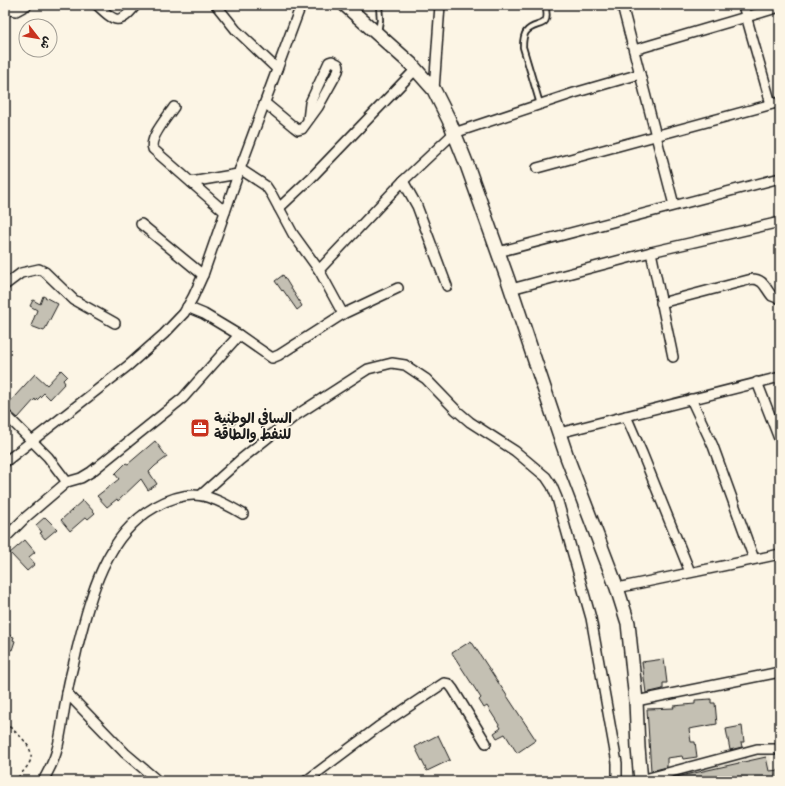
<svg xmlns="http://www.w3.org/2000/svg" width="785" height="786" viewBox="0 0 785 786" font-family="Dekko,'Playpen Sans Arabic',sans-serif">
<style>
.built{fill:#ebe5d6}
.building{fill:#c4c0b3;stroke:#1c1c1c}
.lines{fill:none;stroke-linecap:round;stroke-linejoin:round}
.lane-casing{stroke:#1c1c1c;stroke-width:8}
.street-casing{stroke:#1c1c1c;stroke-width:12}
.secondary-casing{stroke:#1c1c1c;stroke-width:16}
.path{stroke:#1c1c1c;stroke-width:1.5;stroke-dasharray:3 3;stroke-linecap:butt}
.lane{stroke:#fcf5e5;stroke-width:4.5}
.street{stroke:#fcf5e5;stroke-width:9}
.secondary{stroke:#fcf5e5;stroke-width:13}
.labels{text-anchor:middle;dominant-baseline:central;stroke-width:3.5;stroke-linejoin:round;paint-order:stroke}
.poi-label{font-size:14px;font-weight:bold;fill:#1c1c1c;stroke:#fcf5e5;text-anchor:start}
</style>
<rect width="100%" height="100%" fill="#fcf5e5"/>
<filter id="ink" filterUnits="userSpaceOnUse"><feTurbulence type="fractalNoise" baseFrequency=".025" numOctaves="2"/><feDisplacementMap in="SourceGraphic" scale="8" xChannelSelector="R" yChannelSelector="G"/><feConvolveMatrix kernelMatrix="1 2 1 2 8 2 1 2 1" color-interpolation-filters="sRGB"/></filter>
<g filter="url(#ink)">
<!-- built -->
<path class="built" d="M770 753 774 781H649Z"/>
<!-- building -->
<g class="building">
<path d="M283 275 302 306 297 310 283 290 282 291 275 281Z"/>
<path d="M43 296 58 304 44 331 31 326 37 310 30 306 33 300 40 304Z"/>
<path d="M61 370 67 376 63 380 65 383 50 399 44 393 36 401 35 399 18 418 5 407 35 374 47 385Z"/>
<path d="M230 412 238 420 230 429 221 421Z"/>
<path d="M155 441 167 457 155 466 149 472 157 484 148 490 141 479 118 501 117 499 107 507 97 496 119 479 115 474 126 463 128 464Z"/>
<path d="M83 500 95 513 88 519 86 517 70 531 61 520Z"/>
<path d="M45 517 57 529 45 539 40 533 42 532 36 525Z"/>
<path d="M25 540 35 552 29 557 35 564 27 571 10 553Z"/>
<path d="M5 634 14 637 13 640 15 641 12 650 5 648Z"/>
<path d="M471 641 536 740 517 753 505 734 497 738 494 733 501 728 487 706 484 708 479 700 481 698 452 653Z"/>
<path d="M664 659 667 683H663V689L646 693 642 662Z"/>
<path d="M711 699V703H715L717 724 689 729 691 742H695L697 757 683 759 682 756 667 758V767L651 771 647 709 674 708 673 706 695 704V700Z"/>
<path d="M742 726 744 742H741L742 747 730 750 726 729Z"/>
<path d="M438 735 450 760 427 771 415 747Z"/>
<path d="M766 757 769 771 780 770V781H673L672 778Z"/>
</g>
<g class="lines">
<defs>
<g id="lane">
<path d="M378 32 380 20 379 5"/>
<path d="M540 104 523 47C523 42 523 36 526 32 535 20 552 31 545 5"/>
</g>
<g id="street">
<path d="M97 5C115 22 119 26 136 5"/>
<path d="M216 5 236 30 277 69"/>
<path d="M622 5 674 205"/>
<path d="M743 5 771 104"/>
<path d="M5 9 16 11 27 5"/>
<path d="M634 50 780 7"/>
<path d="M434 90 440 5"/>
<path d="M265 103 294 127 298 130 302 129 318 107 338 71 339 67 338 64 332 61 329 62 310 103 308 120"/>
<path d="M174 107C168 116 148 139 153 149L225 212"/>
<path d="M537 168 780 102"/>
<path d="M240 169 266 186 272 195 293 234 319 270 343 314"/>
<path d="M403 181 417 206 447 286"/>
<path d="M191 182 238 174"/>
<path d="M279 208 311 178 416 69"/>
<path d="M141 224 203 275"/>
<path d="M498 252 780 178"/>
<path d="M651 252 673 357"/>
<path d="M319 270 403 181 454 133 574 93 640 74"/>
<path d="M5 285 21 273 39 269 45 272 74 300 115 323"/>
<path d="M511 289 651 252 780 222"/>
<path d="M661 303 752 279C764 279 765 288 772 296L780 299"/>
<path d="M187 307 204 314 239 335 272 358 279 355 343 314 398 288"/>
<path d="M757 382 780 441"/>
<path d="M691 399 713 446 754 559"/>
<path d="M5 414 48 457 67 482 26 517 5 538"/>
<path d="M626 416 642 453 690 572"/>
<path d="M559 433 780 377"/>
<path d="M5 462 129 365 164 334 184 313 193 297 203 275 240 169 301 5"/>
<path d="M67 482 81 478 91 472 183 398 239 335"/>
<path d="M201 495 240 460 295 416 368 369 392 363 405 365 426 379 456 410 470 422 515 451 546 477 552 486 557 498 591 618 617 763V781"/>
<path d="M617 588 780 554"/>
<path d="M67 693 125 753 158 781"/>
<path d="M636 701 780 672"/>
<path d="M641 780 757 749H780"/>
<path d="M43 781C48 772 53 763 56 753 62 734 63 713 67 694 69 679 74 664 77 649 90 598 105 535 155 507 191 487 209 494 243 514"/>
<path d="M306 781 378 727 444 683 449 684 453 689 486 743"/>
</g>
<path id="secondary" d="M345 5 411 64 434 90 449 120 467 165 508 280 567 457 617 588 628 623 636 701 638 748 641 781"/>
</defs>
<!-- lane casing -->
<use href="#lane" class="lane-casing"/>
<!-- street casing -->
<use href="#street" class="street-casing"/>
<!-- secondary casing -->
<use href="#secondary" class="secondary-casing"/>
<!-- path -->
<path class="path" d="M5 723C14 731 33 744 31 758 30 766 20 774 15 781"/>
<!-- lane -->
<use href="#lane" class="lane"/>
<!-- street -->
<use href="#street" class="street"/>
<!-- secondary -->
<use href="#secondary" class="secondary"/>
</g>
</g>
<!-- icons -->
<defs>
<symbol id="office-square" viewBox="-11 -11 22 22"><rect x="-9" y="-9" width="18" height="18" rx="4" fill="#c8321e" stroke="#fcf5e5"/><path d="M-6-3h4V-5.5h4V-3h4V5H-6ZM-1-4.5V-3h2v-1.5ZM-6 0V1H6V0Z" fill="#fff"/></symbol>
</defs>
<g fill-rule="evenodd">
<use href="#office-square" x="189" y="417" width="22" height="22"/>
</g>
<g class="labels">
<!-- poi labels -->
<g class="poi-label">
<text x="214" y="420">السافي الوطنية<tspan x="214" dy="16">للنفط والطاقة</tspan></text>
</g>
</g>
<!-- margin -->
<rect width="785" height="786" fill="none" stroke="#fcf5e5" stroke-width="20"/>
<rect x="10" y="10" width="765" height="766" fill="none" stroke="#1c1c1c" stroke-width="1.5" filter="url(#ink)"/>
<!-- north arrow -->
<g transform="translate(38 38) rotate(121)"><circle r="19" fill="#fcf5e5" stroke="#a29e95"/>
<path d="M0-3L7 15L0 10L-7 15Z" fill="#c8321e"/>
<text y="-6" font-size="11" font-weight="bold" text-anchor="middle" fill="#1c1c1c">ش</text>
</g>
</svg>
